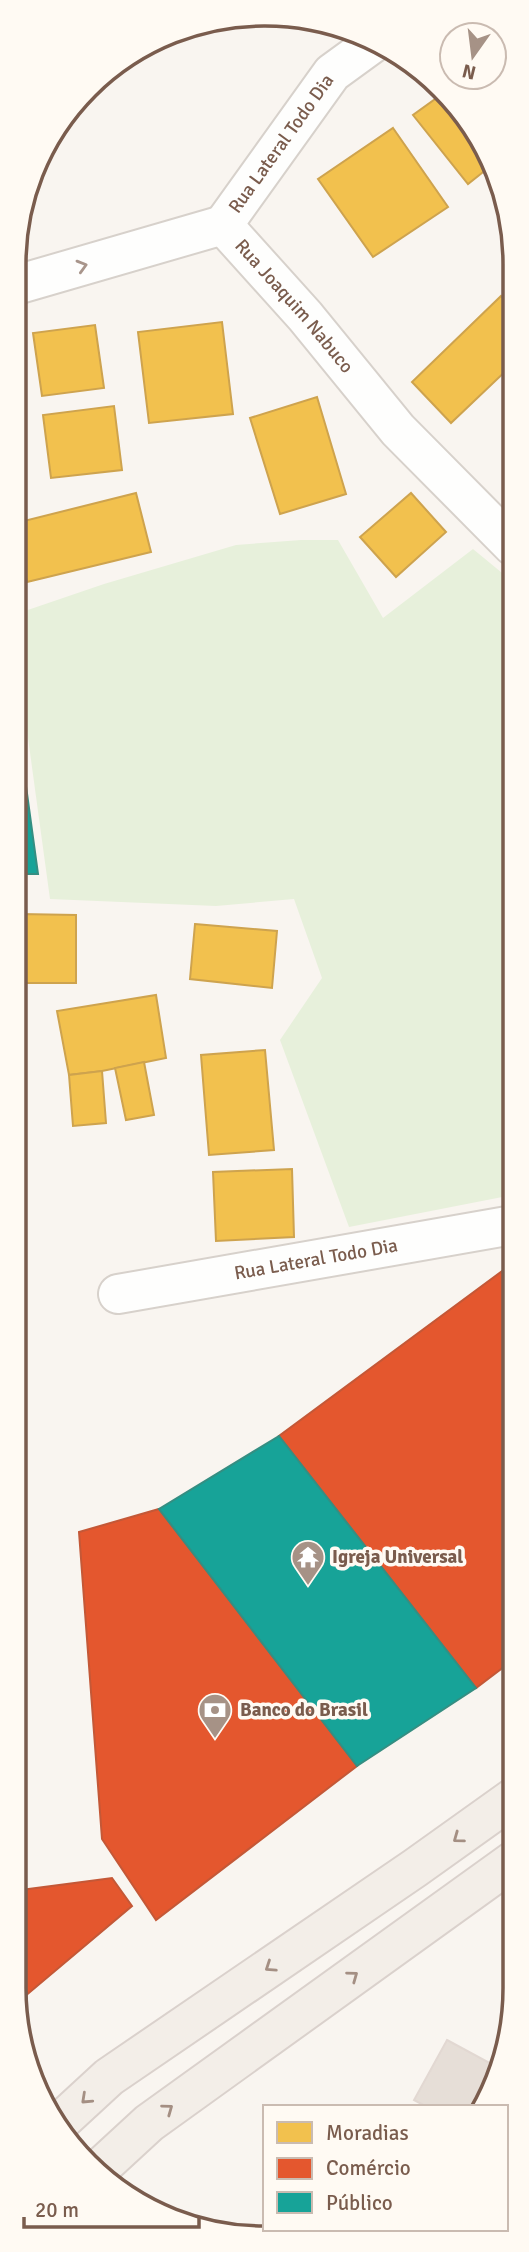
<svg xmlns="http://www.w3.org/2000/svg" width="529" height="2252" viewBox="0 0 529 2252" font-family="Signika,sans-serif">
<style>
.green{fill:#e7f0db}
.homes{fill:#f2c14e;stroke:#cea34e;stroke-width:2}
.shops{fill:#e4572e;stroke:#c45837;stroke-width:2}
.public{fill:#17a398;stroke:#358e82;stroke-width:2}
.building{fill:#e6ded7;stroke:#e2d8d2;stroke-width:2}
.lines{fill:none;stroke-linecap:round;stroke-linejoin:round}
.street-casing{stroke:#d7d1cb;stroke-width:42}
.primary-casing{stroke:#dad1cc;stroke-width:42}
.street{stroke:#fefefd;stroke-width:38}
.primary{stroke:#f3eee8;stroke-width:38}
.oneway{stroke:#a8958b}
.oneway2{stroke:#a48f83}
.labels{text-anchor:middle;dominant-baseline:central;stroke-width:7;stroke-linejoin:round;paint-order:stroke}
.street-label{font-size:19px;fill:#7a5c4d;stroke:#fffaf3}
.poi-label{font-size:19px;font-weight:bold;fill:#7a5c4d;stroke:#fffaf3;text-anchor:start}
.rim{fill:none;stroke:#7a5c4d;stroke-width:3.5}
</style>
<rect width="100%" height="100%" fill="#f9f5f0"/>
<!-- green -->
<path class="green" d="M301 540H338L383 618 473 549 513 582V1195L349 1227 280 1040 322 978 294 899 216 906 50 899 16 650V614L104 584 236 545Z"/>
<!-- homes -->
<g class="homes">
<path d="M445 92 489 154 492 165 468 184 413 115Z"/>
<path d="M393 128 448 207 373 257 318 179Z"/>
<path d="M501 296 513 308V364L451 423 412 382Z"/>
<path d="M222 322 233 414 149 423 138 332Z"/>
<path d="M95 325 104 388 42 396 33 333Z"/>
<path d="M317 397 346 494 280 514 250 418Z"/>
<path d="M114 406 122 470 51 478 43 415Z"/>
<path d="M136 493 151 552 27 582 16 534V523Z"/>
<path d="M411 493 446 532 396 577 360 537Z"/>
<path d="M20 914 76 915V983H19Z"/>
<path d="M195 924 277 931 272 988 190 979Z"/>
<path d="M156 995 166 1058 102 1071 69 1075 57 1011Z"/>
<path d="M265 1050 274 1150 209 1155 201 1055Z"/>
<path d="M144 1062 154 1115 126 1120 115 1068Z"/>
<path d="M102 1071 106 1123 73 1126 69 1075Z"/>
<path d="M292 1169 294 1237 216 1241 213 1172Z"/>
</g>
<!-- shops -->
<g class="shops">
<path d="M513 1263V1660L476 1688 279 1436Z"/>
<path d="M159 1509 357 1766 156 1920 102 1839 79 1532Z"/>
<path d="M112 1878 132 1906 17 2003 14 1988V1891Z"/>
</g>
<!-- public -->
<g class="public">
<path d="M16 713 38 874H15Z"/>
<path d="M279 1436 476 1688 357 1766 159 1509Z"/>
</g>
<!-- building -->
<path class="building" d="M447 2040 497 2067 483 2107H427L414 2100Z"/>
<g class="lines">
<defs>
<g id="street">
<path id="s1" d="M223 225 305 316 398 430 513 546"/>
<path id="s2" d="M223 225 332 73 376 41"/>
<path d="M16 285 223 225"/>
<path id="s3" d="M118 1294 513 1225"/>
</g>
<g id="primary">
<path d="M58 2124 109 2077 415 1868 513 1798"/>
<path d="M98 2170 149 2123 513 1861"/>
</g>
</defs>
<!-- street casing -->
<use href="#street" class="street-casing"/>
<!-- primary casing -->
<use href="#primary" class="primary-casing"/>
<!-- street -->
<use href="#street" class="street"/>
<!-- primary -->
<use href="#primary" class="primary"/>
</g>
<!-- one-way arrows -->
<defs><path id="oneway-chevron" d="M-2-3.5L2.5 0L-2 3.5" fill="none" stroke-width="1.6" stroke-linecap="round" stroke-linejoin="round" transform="scale(1.75)"/></defs>
<use class="oneway" href="#oneway-chevron" transform="translate(82 266) rotate(-16)"/>
<g class="oneway2">
<use href="#oneway-chevron" transform="translate(458 1838) rotate(144)"/>
<use href="#oneway-chevron" transform="translate(270 1967) rotate(146)"/>
<use href="#oneway-chevron" transform="translate(353 1976) rotate(-36)"/>
<use href="#oneway-chevron" transform="translate(86 2099) rotate(137)"/>
<use href="#oneway-chevron" transform="translate(168 2109) rotate(-36)"/>
</g>
<!-- icons -->
<defs>
<symbol id="temple-pin" viewBox="-11 -11 22 30"><path d="M0 17L-7.5 6A9.5 9.5 0 1 1 7.5 6Z" fill="#a69286" stroke="#fffaf3"/><path d="M0-6L5-2H3V0L6.5 2.5H4V6H1.5V3h-3V6H-4V2.5H-6.5L-3 0V-2H-5Z" fill="#fff"/></symbol>
<symbol id="bank-pin" viewBox="-11 -11 22 30"><path d="M0 17L-7.5 6A9.5 9.5 0 1 1 7.5 6Z" fill="#a69286" stroke="#fffaf3"/><path d="M-6-4H6V4H-6ZM0-2.3a2.3 2.3 0 1 0 0 4.6a2.3 2.3 0 1 0 0-4.6Z" fill="#fff"/></symbol>
</defs>
<g fill-rule="evenodd">
<use href="#temple-pin" x="289" y="1538" width="38" height="52"/>
<use href="#bank-pin" x="196" y="1691" width="38" height="52"/>
</g>
<g class="labels">
<!-- street labels -->
<g class="street-label">
<text stroke="none"><textPath href="#s2" startOffset="100">Rua Lateral Todo Dia</textPath></text>
<text stroke="none"><textPath href="#s1" startOffset="108">Rua Joaquim Nabuco</textPath></text>
<text stroke="none"><textPath href="#s3" startOffset="201">Rua Lateral Todo Dia</textPath></text>
</g>
<!-- poi labels -->
<g class="poi-label">
<text x="332" y="1557">Igreja Universal</text>
<text x="240" y="1710">Banco do Brasil</text>
</g>
</g>
<!-- crop -->
<path d="M0 0H529V2252H0ZM264 26H265A238 238 0 0 1 503 264V1988A238 238 0 0 1 265 2226H264A238 238 0 0 1 26 1988V264A238 238 0 0 1 264 26Z" fill="#fffaf3" fill-rule="evenodd"/>
<path class="rim" d="M264 26H265A238 238 0 0 1 503 264V1988A238 238 0 0 1 265 2226H264A238 238 0 0 1 26 1988V264A238 238 0 0 1 264 26Z"/>
<!-- legend -->
<rect x="263" y="2105" width="245" height="126" fill="#fffaf3" stroke="#cabbb1" stroke-width="2"/>
<rect x="277" y="2122" width="35" height="21" fill="#f2c14e" stroke="#cabbb1" stroke-width="2"/>
<text x="326" y="2140" font-size="21" fill="#7a5c4d">Moradias</text>
<rect x="277" y="2158" width="35" height="21" fill="#e4572e" stroke="#cabbb1" stroke-width="2"/>
<text x="326" y="2175" font-size="21" fill="#7a5c4d">Comércio</text>
<rect x="277" y="2192" width="35" height="21" fill="#17a398" stroke="#cabbb1" stroke-width="2"/>
<text x="326" y="2210" font-size="21" fill="#7a5c4d">Público</text>
<!-- north arrow -->
<g transform="translate(473 56) rotate(194)"><circle r="33" fill="#fffaf3" stroke="#cabbb1" stroke-width="2"/>
<path d="M0-5L12 26L0 18L-12 26Z" fill="#a69286"/>
<text y="-10" font-size="19" font-weight="bold" text-anchor="middle" fill="#7a5c4d">N</text>
</g>
<!-- scale -->
<path d="M24 2217v10h175v-10" fill="none" stroke="#7a5c4d" stroke-width="3.5"/>
<text x="35" y="2217" font-size="21" fill="#7a5c4d" stroke="#fffaf3" stroke-width="5" paint-order="stroke">20 m</text>
</svg>
